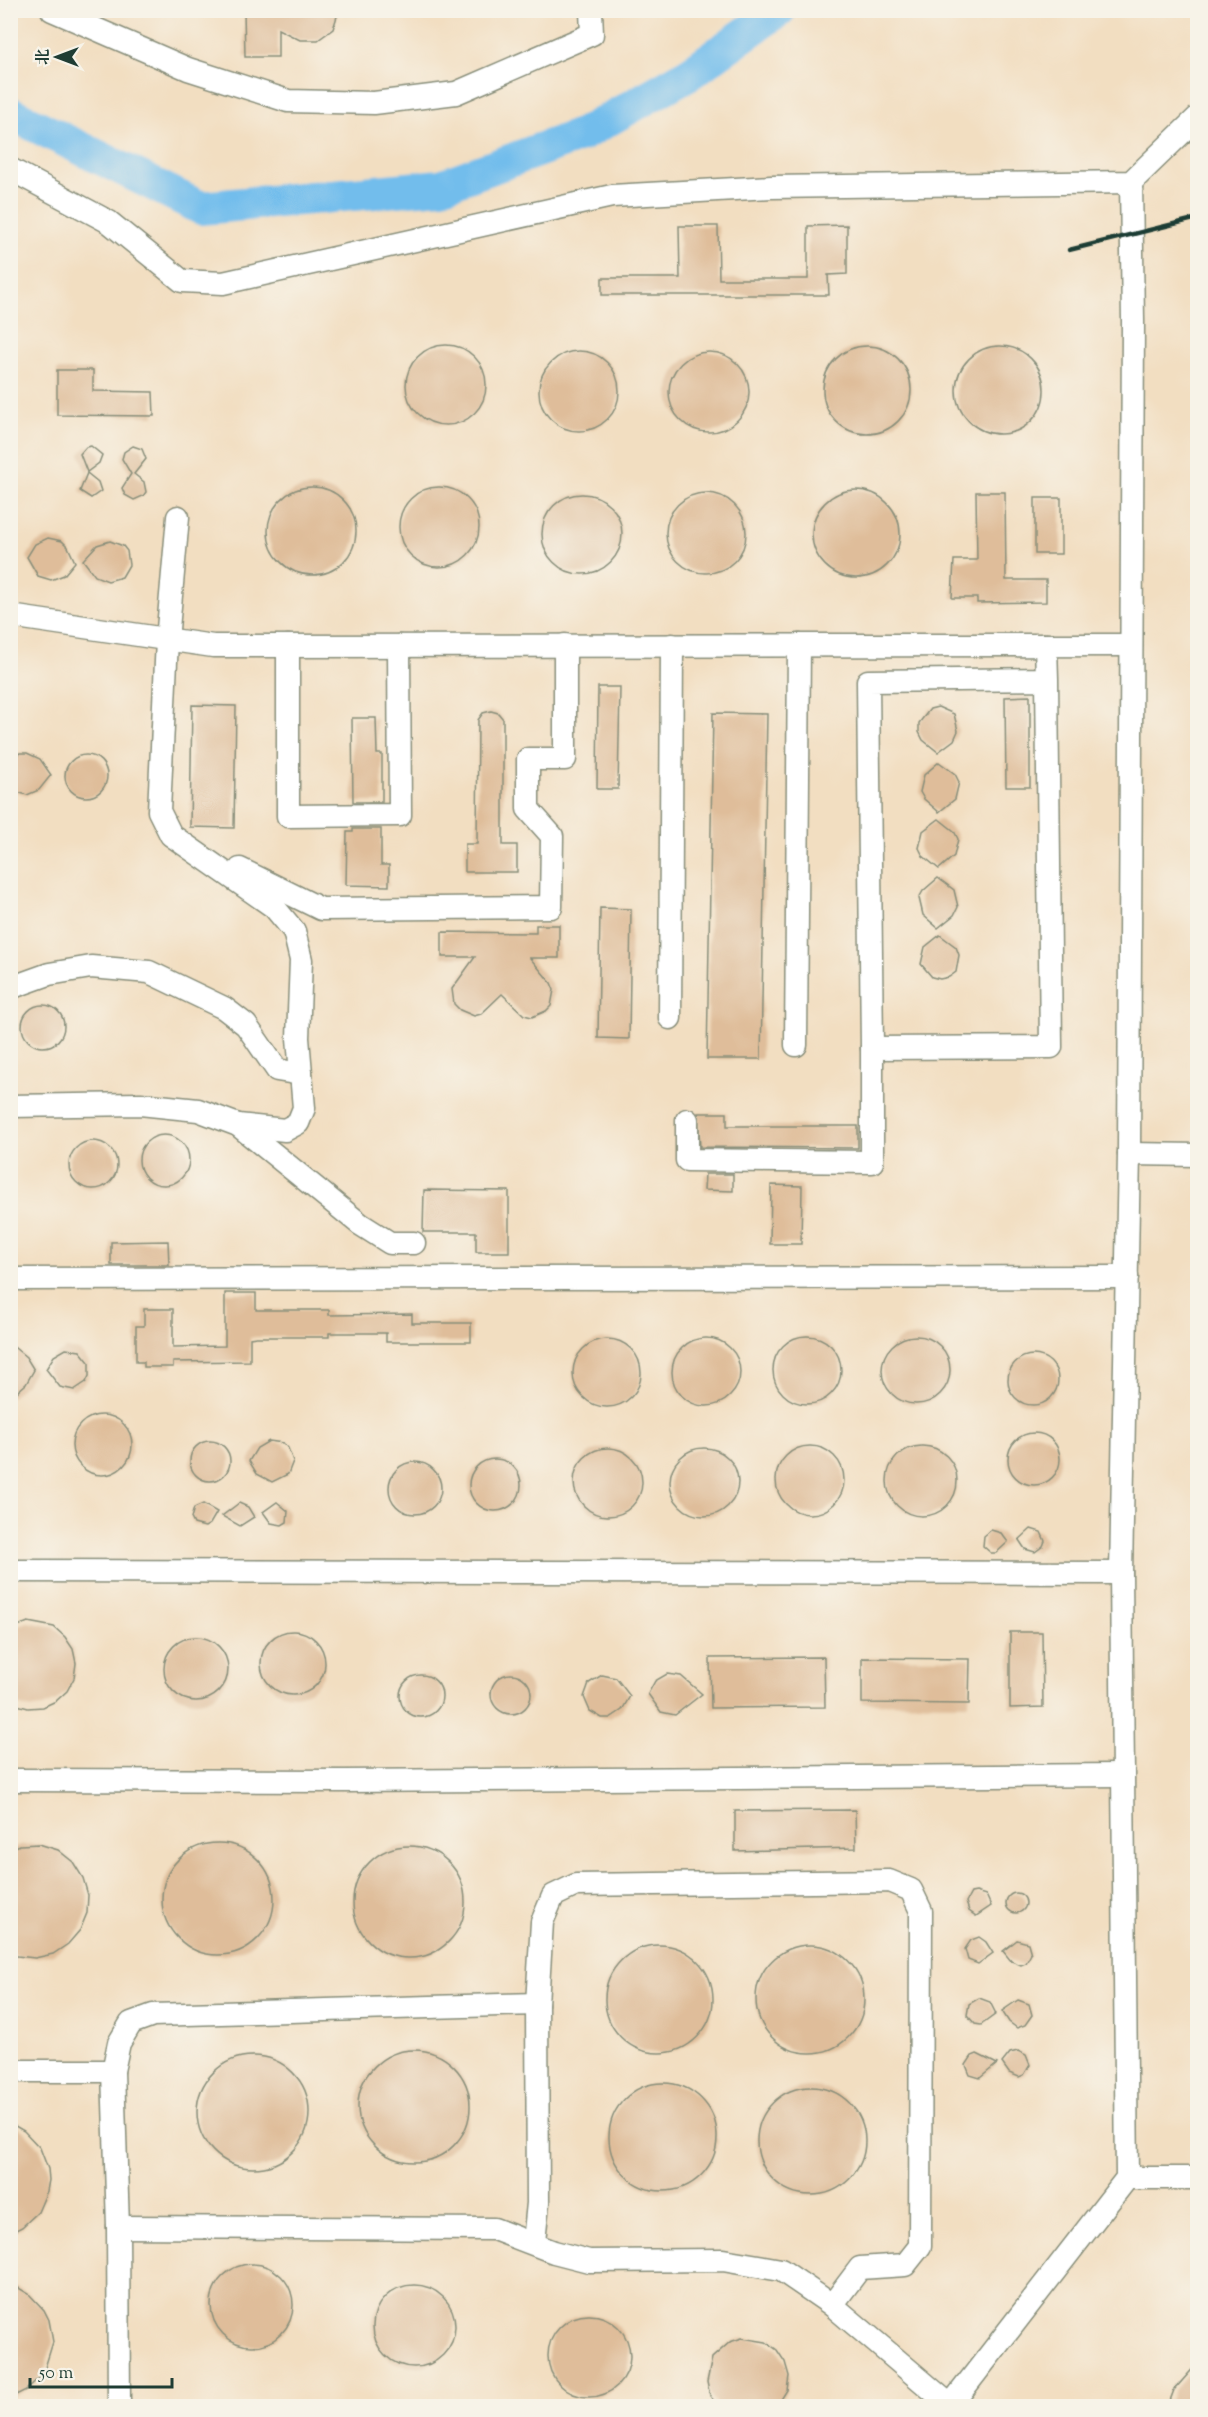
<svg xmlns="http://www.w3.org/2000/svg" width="1208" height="2417" viewBox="0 0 1208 2417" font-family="'Sorts Mill Goudy','Noto Serif SC',serif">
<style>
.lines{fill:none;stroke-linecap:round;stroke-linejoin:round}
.river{stroke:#72bdec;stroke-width:34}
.building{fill:#dfbd9a}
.minor-casing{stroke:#888e7a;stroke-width:25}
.minor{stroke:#fff;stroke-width:22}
.rail{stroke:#1f3d34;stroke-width:4.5}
</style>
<rect width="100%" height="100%" fill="#f7f3e8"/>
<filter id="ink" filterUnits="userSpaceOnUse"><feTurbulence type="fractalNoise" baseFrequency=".0167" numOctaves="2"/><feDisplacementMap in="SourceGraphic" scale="12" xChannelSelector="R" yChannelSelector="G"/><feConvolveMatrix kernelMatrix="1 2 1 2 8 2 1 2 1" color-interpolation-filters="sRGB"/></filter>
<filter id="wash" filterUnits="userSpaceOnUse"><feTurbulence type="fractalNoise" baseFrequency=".008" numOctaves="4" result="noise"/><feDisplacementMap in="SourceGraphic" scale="24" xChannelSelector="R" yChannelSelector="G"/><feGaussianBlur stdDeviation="1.35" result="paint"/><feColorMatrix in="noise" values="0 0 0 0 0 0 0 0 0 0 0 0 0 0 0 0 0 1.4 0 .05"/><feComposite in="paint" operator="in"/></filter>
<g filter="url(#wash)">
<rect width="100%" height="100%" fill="#f2dec1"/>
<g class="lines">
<!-- river -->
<path class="river" d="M10 113 201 208 441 186 583 134 690 73 779 10"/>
</g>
<g id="blocks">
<!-- building -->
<g class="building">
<path d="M244 10H339L333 29 318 40H300L278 29V57H245Z"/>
<path d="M847 225V274L828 275 829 295H602V278H680L679 226H718L719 279H808V226Z"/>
<circle cx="446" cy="385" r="40"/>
<circle cx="867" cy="390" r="44"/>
<circle cx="1000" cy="390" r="44"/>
<circle cx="579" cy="391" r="40"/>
<circle cx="709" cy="392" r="40"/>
<path d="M57 370H93V391L153 392 154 416 57 415Z"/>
<path d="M91 446 102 455 99 463 87 472 80 454 86 447Z"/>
<path d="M133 446 142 449 146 459 134 474 144 482 146 492 143 496 134 500 125 495 122 488 131 474 122 459 124 452Z"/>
<path d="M87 473 98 482 101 491 91 498 80 491Z"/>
<circle cx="312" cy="531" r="44"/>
<circle cx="439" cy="527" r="40"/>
<circle cx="856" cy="534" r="44"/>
<path d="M976 492H1005L1006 580H1046V602L977 603V598H952L954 560H977Z"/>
<circle cx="706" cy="533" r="40"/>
<circle cx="582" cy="534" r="40"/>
<rect x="1035" y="498" width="26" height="56"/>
<path d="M48 538 62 541 68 547 75 562 64 575 51 580 38 576 27 557 35 544Z"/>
<path d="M110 541 123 546 127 551 129 565 122 577 108 581 95 576 83 560 97 545Z"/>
<path d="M598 687H620L618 789H597Z"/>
<path d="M1030 696V787H1006L1005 697Z"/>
<path d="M192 705 236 706 234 828 190 827Z"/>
<path d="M938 707 954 714 958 731 954 740 938 752 923 740 919 732V723L930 709Z"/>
<path d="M491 711 498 713 503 719V845H517V872H465V844H477L478 720 483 713Z"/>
<path d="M713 713 767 714 761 1059H707Z"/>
<path d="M352 718H376L377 754H382V802H353Z"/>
<path d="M20 753H27L40 759 51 775 39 790 27 795 10 790V757Z"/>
<circle cx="86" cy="776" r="21"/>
<path d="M939 762 955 774 959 782 955 799 939 812 924 799 920 792 924 775Z"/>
<path d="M939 819 954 831 958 839 954 856 939 869 923 856 919 848 923 831Z"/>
<path d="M353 829H381V865H389V886L346 885 347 832H353Z"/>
<path d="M938 878 954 890 958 907 954 915 938 928 923 915 919 898 923 891Z"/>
<path d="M600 908 631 909 629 1039 598 1038Z"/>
<path d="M536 925H559V958H530L551 983 554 990 551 1006 546 1011 532 1017 524 1015 502 994 481 1014 474 1016 460 1010 454 1004 452 989 475 957H442V932L536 933Z"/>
<path d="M940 935 956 947 959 955 956 972 949 977 940 979 932 977 921 964 925 947Z"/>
<circle cx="43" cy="1026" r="21"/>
<path d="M698 1113H727V1126H858V1148L700 1147Z"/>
<circle cx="164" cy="1160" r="25"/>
<circle cx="93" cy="1165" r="24"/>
<path d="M705 1174H733V1191L704 1190Z"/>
<path d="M771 1185 802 1186 801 1244H770Z"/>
<path d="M424 1190 509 1191V1252H476V1232H423Z"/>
<path d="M168 1241 169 1265H111V1242Z"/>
<path d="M225 1293H256V1310H329V1315L412 1314V1323H471V1342H386V1333H329V1337H256L250 1338V1361L173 1362V1367H144V1362H136V1326H144V1309H173V1347L225 1346Z"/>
<circle cx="916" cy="1370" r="34"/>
<circle cx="807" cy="1370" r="34"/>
<circle cx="706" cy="1372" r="34"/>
<circle cx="607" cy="1373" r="34"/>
<path d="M10 1344 26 1357 34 1370 26 1384 10 1398Z"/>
<path d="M66 1349 80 1351 89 1362V1376L86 1382 74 1390 60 1387 46 1369 54 1356Z"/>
<circle cx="1033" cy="1380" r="25"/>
<circle cx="102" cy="1445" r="30"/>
<circle cx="1034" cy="1459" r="26"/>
<path d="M269 1441 283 1443 288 1448 293 1461 288 1474 272 1482 257 1474 249 1461 257 1448Z"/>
<circle cx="210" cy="1461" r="20"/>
<circle cx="810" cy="1480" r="34"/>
<circle cx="922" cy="1481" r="35"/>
<circle cx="704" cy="1482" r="34"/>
<circle cx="608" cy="1482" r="34"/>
<circle cx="495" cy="1485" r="26"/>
<circle cx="415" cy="1488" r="26"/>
<path d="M277 1502 288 1511 287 1522 282 1525 271 1523 263 1512Z"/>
<path d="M239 1503 248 1507 254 1517 240 1526 222 1516Z"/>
<path d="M203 1504 217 1512 210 1524 205 1527 194 1524 191 1518 194 1508Z"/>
<path d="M1031 1529 1041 1532 1045 1541 1043 1546 1035 1552 1025 1549 1019 1540Z"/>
<path d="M991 1530 1001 1533 1008 1542 996 1553H991L983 1546 984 1536Z"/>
<path d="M28 1622 54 1627 65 1637 73 1649 76 1663 74 1678 67 1691 56 1701 43 1707 28 1708 10 1703V1629Z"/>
<circle cx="293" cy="1663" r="32"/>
<path d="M1010 1632H1042L1043 1707 1010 1708Z"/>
<circle cx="196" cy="1669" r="32"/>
<path d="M824 1657 825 1707 711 1708 710 1658Z"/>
<path d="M862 1658 970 1659 969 1704 862 1703Z"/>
<path d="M667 1674 681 1676 702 1694 675 1715 661 1712 648 1694 655 1681Z"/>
<circle cx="511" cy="1694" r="20"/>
<circle cx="421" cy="1696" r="21"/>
<path d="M602 1675 616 1678 630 1696 622 1710 610 1718H602L590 1711 584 1697 589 1683Z"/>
<path d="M855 1810 856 1848 735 1851V1811Z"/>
<circle cx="218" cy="1899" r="56"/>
<path d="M39 1844 58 1850 73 1862 83 1878 88 1895 87 1913 80 1930 68 1944 53 1954 35 1958 17 1956 10 1953V1849L20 1845Z"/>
<circle cx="409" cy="1902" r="56"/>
<path d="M976 1892 986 1895 991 1906 976 1916 969 1911 966 1902 971 1893Z"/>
<circle cx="1016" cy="1903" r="10"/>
<path d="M979 1937 986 1942 993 1953 978 1964 968 1960 965 1949 971 1940Z"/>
<path d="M1017 1940 1028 1943 1031 1954 1026 1963 1021 1965 1011 1961 1003 1951Z"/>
<circle cx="810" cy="1999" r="54"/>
<circle cx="659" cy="1999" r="54"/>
<path d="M979 1998 990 2002 996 2014 981 2025 975 2024 967 2015 969 2004Z"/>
<path d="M1018 2000 1029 2004 1032 2015 1025 2025 1017 2028 1009 2022 1002 2011Z"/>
<circle cx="414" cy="2106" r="56"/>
<path d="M1018 2051 1026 2055 1030 2065 1024 2075 1019 2077 1009 2073 1002 2063 1010 2053Z"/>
<path d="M977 2054 997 2064 980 2078 970 2075 966 2065 972 2056Z"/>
<circle cx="253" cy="2112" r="56"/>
<circle cx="663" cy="2137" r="54"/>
<circle cx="811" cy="2141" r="54"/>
<path d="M10 2123 24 2131 40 2148 48 2169 49 2180 47 2191 38 2212 22 2227 10 2233Z"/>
<circle cx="252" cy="2305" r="41"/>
<path d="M10 2283 29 2294 44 2310 49 2320 53 2342 43 2374 26 2390 10 2398Z"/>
<circle cx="414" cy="2326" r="41"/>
<circle cx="589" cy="2356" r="41"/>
<path d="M742 2338 766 2342 777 2350 785 2362 789 2376 787 2390 777 2406H718L710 2396 707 2382 712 2358 730 2342Z"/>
<path d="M1197 2364V2406H1168L1174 2390Z"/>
</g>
</g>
</g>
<g filter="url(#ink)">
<use href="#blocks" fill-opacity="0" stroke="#888e7a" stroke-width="1.5"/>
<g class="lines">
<defs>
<g id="minor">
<path d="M52 10 188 69 288 101 374 103 456 93 592 34 591 10"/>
<path d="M10 169 109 222 182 281 223 283 612 196 771 187 1131 182 1198 117"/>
<path d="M178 517 167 640 159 811 171 835 274 907 294 931 301 960 298 1038 304 1108 298 1123 285 1130 238 1125"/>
<path d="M10 616 213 646 1131 645H799"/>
<path d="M1046 645 1047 679 1051 1047 872 1048 868 681 1047 679"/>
<path d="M288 646V816L400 815 399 646"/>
<path d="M240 869 321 909 551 907 552 836 528 809V759H565V645"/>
<path d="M10 988 49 974 91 967 149 972 224 1008 246 1025 277 1070 301 1074"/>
<path d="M670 1018 672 645"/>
<path d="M796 1045 799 645"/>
<path d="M10 1106 140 1104 198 1110 238 1125 360 1224 390 1243H414"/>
<path d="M687 1120V1160L872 1162V1048"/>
<path d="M1129 1154 1198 1155"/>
<path d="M10 1279 1127 1277"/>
<path d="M10 1571 1121 1573"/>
<path d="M10 1780 345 1781 1122 1775"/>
<path d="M10 2071H113"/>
<path d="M1127 2178H1198"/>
<path d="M118 2227 494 2229 554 2252 589 2261 723 2260 781 2270 832 2305 951 2406"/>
<path d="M534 2242 538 2203 537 2004 542 1922 553 1896 576 1885 889 1881 911 1890 921 1911 920 2246 905 2265 860 2268 832 2305"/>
<path d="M119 2406 118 2227 113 2071 119 2043 131 2023 153 2015 537 2004"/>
<path d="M950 2406 1127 2178 1121 1573 1129 1154 1133 321 1131 182"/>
</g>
</defs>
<!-- minor casing -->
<use href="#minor" class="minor-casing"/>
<!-- minor -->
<use href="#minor" class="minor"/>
<!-- rail -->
<path class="rail" d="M1069 250 1198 218"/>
</g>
</g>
<!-- margin -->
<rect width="1208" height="2417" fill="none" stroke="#f7f3e8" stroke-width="36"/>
<!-- north arrow -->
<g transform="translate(57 57) rotate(270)" stroke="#f7f3e8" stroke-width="4.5" paint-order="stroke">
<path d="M0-4.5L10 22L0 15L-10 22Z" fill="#1f3d34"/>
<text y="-9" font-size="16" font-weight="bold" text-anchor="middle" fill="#1f3d34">北</text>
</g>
<!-- scale -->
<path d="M30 2378v9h142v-9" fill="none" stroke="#1f3d34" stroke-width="3"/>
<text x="39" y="2378" font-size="18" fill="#1f3d34" stroke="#f7f3e8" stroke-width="4.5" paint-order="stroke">50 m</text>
</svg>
